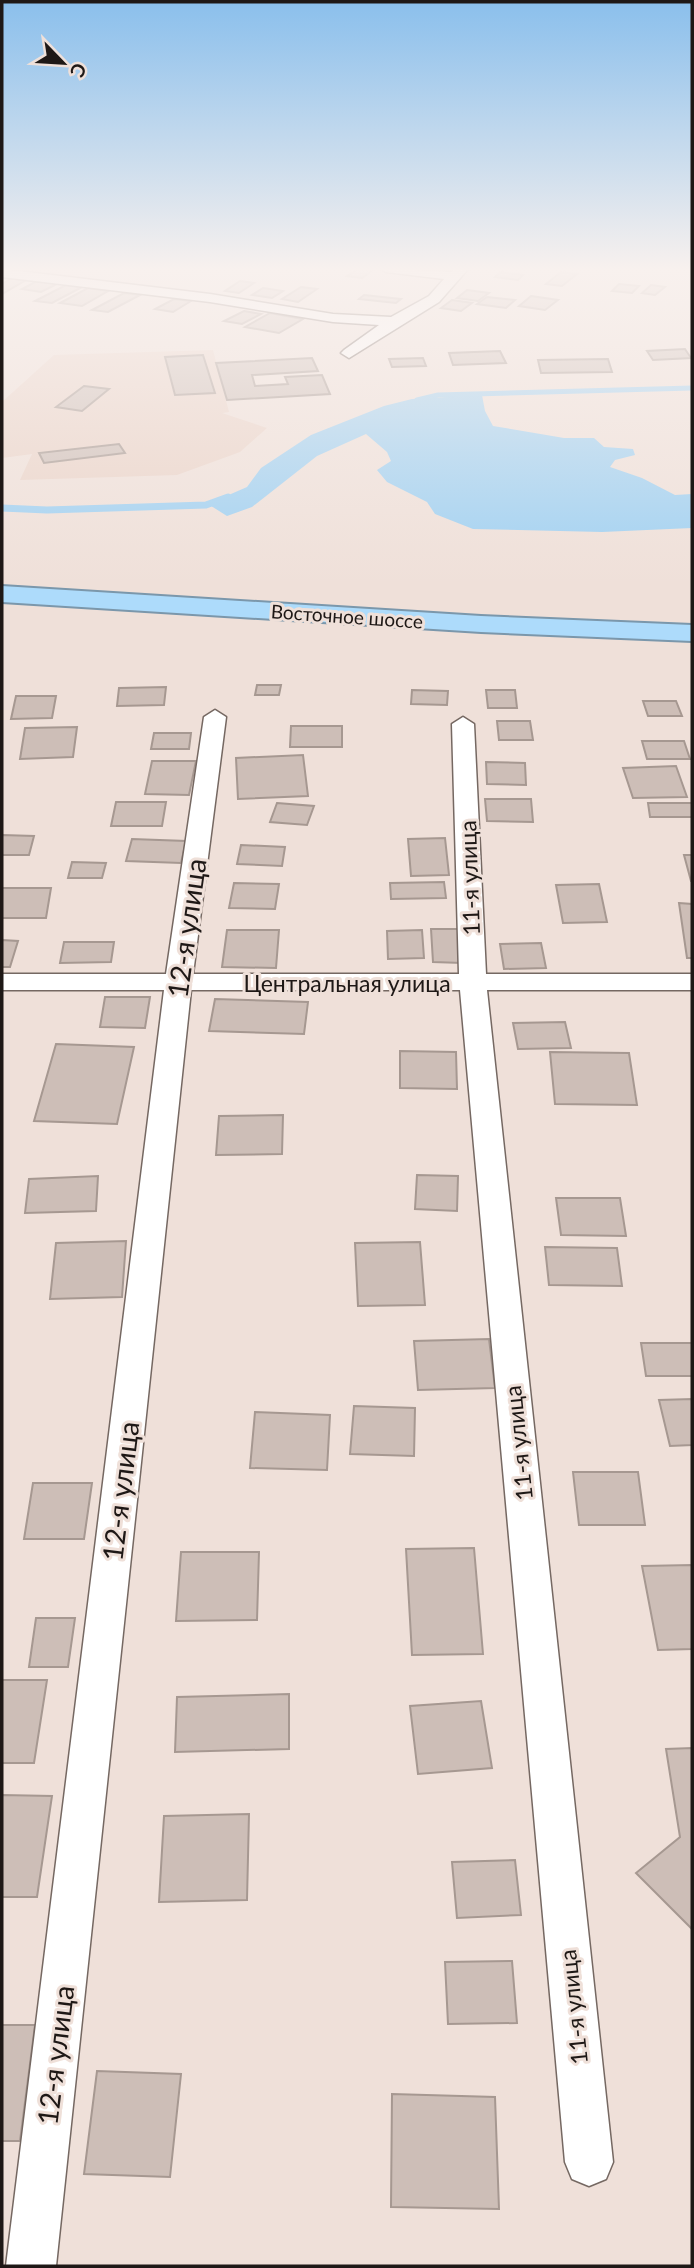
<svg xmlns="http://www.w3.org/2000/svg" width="694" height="2268" viewBox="0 0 694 2268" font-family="Lato,sans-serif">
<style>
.built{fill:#ead3c8}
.water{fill:#9ed0f2}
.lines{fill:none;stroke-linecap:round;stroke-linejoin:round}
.stream-far1{stroke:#9ed0f2;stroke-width:5}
.stream{stroke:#9ed0f2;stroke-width:7}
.building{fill:#cdbeb7;stroke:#a69891;stroke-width:2}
.street-casing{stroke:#756862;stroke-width:3}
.highway-casing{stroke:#7b97ab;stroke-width:4}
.street{fill:#fff;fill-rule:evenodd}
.highway{fill:#addbfb;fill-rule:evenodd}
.labels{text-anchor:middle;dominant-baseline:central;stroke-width:6;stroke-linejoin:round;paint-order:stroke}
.far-street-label{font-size:19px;fill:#1e1816;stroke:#efe0d9}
.street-label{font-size:23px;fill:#1e1816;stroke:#efe0d9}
.near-street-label{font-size:28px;fill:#1e1816;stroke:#efe0d9}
</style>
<rect width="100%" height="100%" fill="#efe0d9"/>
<!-- built -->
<path class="built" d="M213 350 229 412 222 413 267 428 240 452 177 475 20 480 32 454 2 458V402L54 355Z"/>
<!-- water -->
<path class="water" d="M482 395 485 411 493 426 564 438H594L604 447 633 449 635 455 615 460 610 467 642 478 675 495 692 494V528L602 532 473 529 435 514 427 502 387 482 377 470 391 461 387 452 366 434 317 456 252 507 227 516 208 504 247 487 261 468 311 435 384 406 412 399Z"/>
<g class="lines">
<!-- stream-far1 -->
<path class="stream-far1" d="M417 400 438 395 692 388"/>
<!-- stream -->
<path class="stream" d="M2 508 47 510 206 505 228 497"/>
</g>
<!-- building -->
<g class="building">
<path d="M359 268H364L375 269 362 278 347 276Z"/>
<path d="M500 272 523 275 518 280 495 277Z"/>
<path d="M561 272 577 274 562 286 546 284Z"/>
<path d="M12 278 26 280 2 294V284Z"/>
<path d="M37 281 57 284 41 292 22 289Z"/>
<path d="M240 281 254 283 239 293 225 291Z"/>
<path d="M619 284 639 286 632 293 612 291Z"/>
<path d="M66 285 82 287 52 303 35 301Z"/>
<path d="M651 285 665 287 655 295 642 293Z"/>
<path d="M301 287 317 289 298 302 282 299Z"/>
<path d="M88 288 108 291 82 306 60 303Z"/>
<path d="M263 288 283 291 272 298 252 295Z"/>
<path d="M467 290 489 293 478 301 457 298Z"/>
<path d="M124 293 140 295 108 312 92 310Z"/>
<path d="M364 295 401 299 396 303 359 299Z"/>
<path d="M531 296 558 300 545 310 519 306Z"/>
<path d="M487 297 515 300 506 308 477 304Z"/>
<path d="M174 299 191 301 173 312 155 309Z"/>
<path d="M452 300 472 303 461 311 441 308Z"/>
<path d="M244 311 261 314 242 324 224 321Z"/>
<path d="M270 313 303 319 279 333 245 327Z"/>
<path d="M685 349 691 358 653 360 647 351Z"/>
<path d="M500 351 506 363 453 365 449 353Z"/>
<path d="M203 355 215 393 175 395 165 357Z"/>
<path d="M312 358 318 371 252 375 255 386 288 384 285 377 322 375 330 394 227 400 216 363Z"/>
<path d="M423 358 426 366 392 367 389 359Z"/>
<path d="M608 359 612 372 541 373 538 360Z"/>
<path d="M84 386 109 389 82 411 56 407Z"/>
<path d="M119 444 125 453 44 463 39 453Z"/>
<path d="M257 685H281L279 695H255Z"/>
<path d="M166 687 164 705 117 706 119 688Z"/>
<path d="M412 690 448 691 447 705 411 704Z"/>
<path d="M486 690H515L517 708H488Z"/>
<path d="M16 696H56L52 718 11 719Z"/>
<path d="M643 701H676L682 716H648Z"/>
<path d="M497 721H530L533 740H499Z"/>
<path d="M291 726H342V747H290Z"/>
<path d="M77 727 73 757 20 759 25 728Z"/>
<path d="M154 733H191L189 749H151Z"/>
<path d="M642 741H684L690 759H647Z"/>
<path d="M303 755 308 796 238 799 236 758Z"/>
<path d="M152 761H196L189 795 145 794Z"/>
<path d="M486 762 525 763 526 785 487 784Z"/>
<path d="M676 766 687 797 633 798 623 768Z"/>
<path d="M485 799H531L533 822 487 821Z"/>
<path d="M116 802H166L162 826H111Z"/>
<path d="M277 803 314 806 307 825 270 822Z"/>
<path d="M648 803H692V817H650Z"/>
<path d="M2 835 34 836 29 855H2Z"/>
<path d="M445 838 449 875 411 876 408 839Z"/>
<path d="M132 839 186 841 181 863 126 861Z"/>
<path d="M241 845 285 847 282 866 237 864Z"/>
<path d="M684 855H692V881H691Z"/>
<path d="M72 862 106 863 102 878H68Z"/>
<path d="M444 882 446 898 391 899 390 883Z"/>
<path d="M234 883 279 884 275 909 229 908Z"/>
<path d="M599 884 607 922 563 923 556 885Z"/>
<path d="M2 888H51L46 918H2Z"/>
<path d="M679 903 692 904V958H687Z"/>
<path d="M431 929H461L462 963 433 962Z"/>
<path d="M227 930H279L276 968 222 967Z"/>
<path d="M422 930 424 958 388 959 387 931Z"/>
<path d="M2 940 18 941 10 967H2Z"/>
<path d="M64 942H114L111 962 60 963Z"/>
<path d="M541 943 546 968 504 969 500 944Z"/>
<path d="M105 997H150L145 1028 100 1027Z"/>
<path d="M215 999 308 1002 304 1034 209 1031Z"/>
<path d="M565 1022 571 1048 518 1049 513 1023Z"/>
<path d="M56 1044 134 1047 117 1124 34 1121Z"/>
<path d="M400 1051 456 1052 457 1089 400 1088Z"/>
<path d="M550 1052 629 1053 637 1105 555 1104Z"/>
<path d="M283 1115 282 1154 216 1155 219 1116Z"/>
<path d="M417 1175 458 1176 457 1211 415 1209Z"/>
<path d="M98 1176 96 1211 25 1213 29 1179Z"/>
<path d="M556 1198H620L626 1236 561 1235Z"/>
<path d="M126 1241 122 1297 50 1299 56 1243Z"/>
<path d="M420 1242 425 1305 358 1306 355 1243Z"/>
<path d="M545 1247 617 1248 622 1286 549 1285Z"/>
<path d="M489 1339 495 1388 418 1390 414 1341Z"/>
<path d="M641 1343H692V1376H646Z"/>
<path d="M692 1399V1445L670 1446 659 1400Z"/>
<path d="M354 1406 415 1408 414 1456 350 1454Z"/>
<path d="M255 1412 330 1415 327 1470 250 1468Z"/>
<path d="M573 1472H638L645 1525H579Z"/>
<path d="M33 1483H92L84 1539H24Z"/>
<path d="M474 1548 483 1654 412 1655 406 1549Z"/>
<path d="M181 1552H259L257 1620 176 1621Z"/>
<path d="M692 1565V1649L658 1650 642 1566Z"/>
<path d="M36 1618H75L68 1667H29Z"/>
<path d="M2 1680H47L34 1763H2Z"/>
<path d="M289 1694V1749L175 1752 177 1697Z"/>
<path d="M481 1701 492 1768 418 1774 410 1706Z"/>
<path d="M692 1748V1929L636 1873 680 1837 666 1749Z"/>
<path d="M2 1795 52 1796 37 1897H2Z"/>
<path d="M249 1814 247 1900 159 1902 164 1816Z"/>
<path d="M515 1860 521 1915 457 1918 452 1862Z"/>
<path d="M512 1961 517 2023 448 2024 445 1962Z"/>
<path d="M2 2025H35L20 2141H2Z"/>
<path d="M97 2071 181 2074 170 2177 84 2174Z"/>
<path d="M392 2094 495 2097 499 2209 391 2207Z"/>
</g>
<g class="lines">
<defs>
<g id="street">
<path d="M379 268 451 272 455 268H469L439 302 349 358 341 353 344 350 379 325 333 322 210 302 2 277V269L210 294 333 314 391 317 429 296 444 279 386 272Z"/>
<path d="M215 710 226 717 193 974H459L452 724 463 717 474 724 486 974H692V990H487L613 2162 606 2179 589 2186 572 2179 565 2162 460 990H191L56 2266H6L164 990H2V974H166L204 717Z"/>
</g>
<path id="highway" d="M2 586 481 616 692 625V641L481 632 2 602Z"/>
</defs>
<!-- street casing -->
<use href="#street" class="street-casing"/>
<!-- highway casing -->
<use href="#highway" class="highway-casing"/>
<!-- street -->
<use href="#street" class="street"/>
<!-- highway -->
<use href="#highway" class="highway"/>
</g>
<!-- sky -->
<linearGradient id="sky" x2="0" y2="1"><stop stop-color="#8abfec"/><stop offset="0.46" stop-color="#f8f1ee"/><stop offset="1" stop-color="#f8f1ee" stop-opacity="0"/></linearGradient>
<rect width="694" height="585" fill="url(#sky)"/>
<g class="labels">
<!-- far-street labels -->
<g class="far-street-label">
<text transform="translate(347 616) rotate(4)">Восточное шоссе</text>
</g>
<!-- street labels -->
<g class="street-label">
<text transform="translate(469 878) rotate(-92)">11-я улица</text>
<text x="347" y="983">Центральная улица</text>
<text transform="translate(518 1443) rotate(-96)">11-я улица</text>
<text transform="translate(573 2007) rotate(-96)">11-я улица</text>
</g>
<!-- near-street labels -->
<g class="near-street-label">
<text transform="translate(186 928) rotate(-82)">12-я улица</text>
<text transform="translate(120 1491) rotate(-83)">12-я улица</text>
<text transform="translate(55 2055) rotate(-83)">12-я улица</text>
</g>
</g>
<!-- border -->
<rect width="694" height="2268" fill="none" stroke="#1e1816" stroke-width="7"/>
<!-- north arrow -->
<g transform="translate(63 63) rotate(115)" stroke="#efe0d9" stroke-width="5" paint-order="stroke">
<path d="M0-5L12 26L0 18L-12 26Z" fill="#1e1816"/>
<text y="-10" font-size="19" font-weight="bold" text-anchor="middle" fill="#1e1816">С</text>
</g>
</svg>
